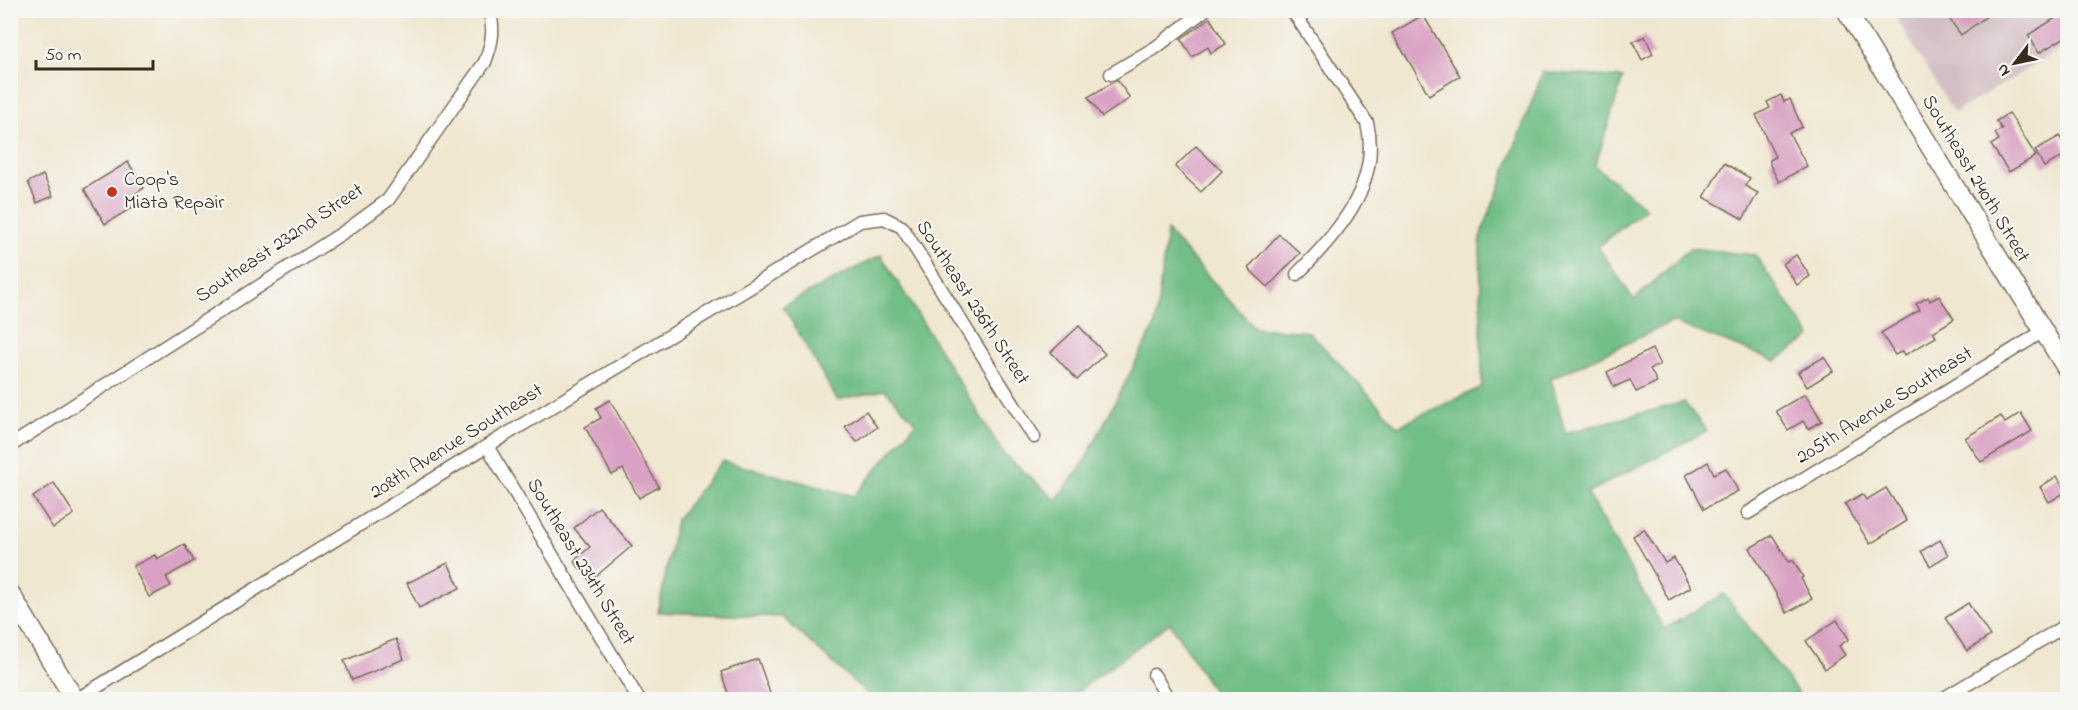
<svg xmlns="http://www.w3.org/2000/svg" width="2078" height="710" viewBox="0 0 2078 710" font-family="'Indie Flower',sans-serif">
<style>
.industrial{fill:#d2bec4}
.forest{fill:#72be87;stroke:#567452;stroke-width:1.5}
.building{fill:#d9a1c3}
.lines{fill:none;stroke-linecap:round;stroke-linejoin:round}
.street-casing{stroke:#7a6c5c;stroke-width:15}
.secondary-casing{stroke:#7a6c5c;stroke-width:21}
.street{stroke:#fff;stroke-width:12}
.secondary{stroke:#fff;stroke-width:18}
.poi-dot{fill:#c8321e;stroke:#f6f6f2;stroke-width:2}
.labels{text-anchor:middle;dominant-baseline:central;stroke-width:4.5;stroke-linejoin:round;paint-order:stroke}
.street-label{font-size:20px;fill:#3b2a1e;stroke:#f6f6f2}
.poi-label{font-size:20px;fill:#3b2a1e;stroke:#f6f6f2;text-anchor:start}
</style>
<rect width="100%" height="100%" fill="#f6f6f2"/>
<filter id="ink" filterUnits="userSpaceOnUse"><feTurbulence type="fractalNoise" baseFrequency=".0167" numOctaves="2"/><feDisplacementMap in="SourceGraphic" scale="12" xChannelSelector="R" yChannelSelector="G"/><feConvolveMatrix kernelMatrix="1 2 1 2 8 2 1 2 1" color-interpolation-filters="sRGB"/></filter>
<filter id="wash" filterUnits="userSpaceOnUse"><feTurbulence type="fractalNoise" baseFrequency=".008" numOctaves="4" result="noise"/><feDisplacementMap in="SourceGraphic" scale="24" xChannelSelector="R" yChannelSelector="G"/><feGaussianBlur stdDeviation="1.35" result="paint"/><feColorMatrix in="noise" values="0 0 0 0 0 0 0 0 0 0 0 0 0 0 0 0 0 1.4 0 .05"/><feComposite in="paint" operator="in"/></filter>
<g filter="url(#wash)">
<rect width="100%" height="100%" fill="#f0e7d0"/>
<!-- industrial -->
<path class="industrial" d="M1892 11H2067V45L1954 113Z"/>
<!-- forest -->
<path class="forest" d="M1543 72 1623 78 1595 166 1646 208 1598 247 1634 300 1690 248 1755 255 1811 337 1776 361 1672 322 1551 379 1565 433 1684 402 1707 431 1587 493 1664 629 1724 594 1802 699H1218L1170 623 1067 699H873L782 617 658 612 676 520 722 461 854 496 916 423 885 390 837 400 783 306 881 255 1003 453 1056 500 1083 464 1155 325 1167 231 1255 328 1309 332 1398 426 1482 387 1480 238Z"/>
<g id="blocks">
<!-- building -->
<g class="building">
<path d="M1943 10H1995L1961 35Z"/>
<path d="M2067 11V36L2039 53 2028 35Z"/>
<path d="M1423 15 1460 76 1429 95 1392 33Z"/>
<path d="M1210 18 1226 44 1211 53 1208 47 1192 57 1181 39Z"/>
<path d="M1645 36 1653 54 1642 60 1633 42Z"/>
<path d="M1117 80 1130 98 1102 117 1088 97Z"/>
<path d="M1781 95 1784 102 1790 99 1802 127 1789 133 1807 166 1779 182 1770 165V160L1775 157 1756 115 1770 108 1767 102Z"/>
<path d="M2009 113 2036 156 2009 172 1991 145 1999 140 1995 133 2002 129 1996 121Z"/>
<path d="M2060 136 2067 154 2044 167 2035 150Z"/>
<path d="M1196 146 1222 171 1201 192 1175 167Z"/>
<path d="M128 162 144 188 133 195 138 204 105 224 84 189Z"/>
<path d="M1724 163 1750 178 1745 186 1758 193 1743 219 1704 197Z"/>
<path d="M43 175 53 196 37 203 28 182Z"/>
<path d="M1279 234 1300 253 1268 287 1248 268Z"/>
<path d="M1796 255 1810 276 1797 285 1783 264Z"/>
<path d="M1939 296 1954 319 1933 332 1936 337 1905 355 1903 351 1895 355 1881 333 1920 310 1916 304 1928 297 1930 301Z"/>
<path d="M1079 326 1105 354 1077 380 1051 352Z"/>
<path d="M1652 349 1660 365 1650 369 1657 382 1636 392 1630 380 1614 387 1607 372Z"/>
<path d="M1824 357 1833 371 1807 387 1798 372Z"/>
<path d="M1805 394 1822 421 1808 429 1803 421 1788 430 1776 411Z"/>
<path d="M610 400 659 487 639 498 623 469 612 475 585 427 601 418 596 408Z"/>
<path d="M866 411 877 427 857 442 845 427Z"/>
<path d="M2021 413 2032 431 1981 462 1965 438 2001 416 2005 423Z"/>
<path d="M1708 462 1714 474 1726 468 1738 491 1704 509 1686 475Z"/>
<path d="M2057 476 2066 492 2049 502 2040 487Z"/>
<path d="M54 483 74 514 53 528 33 497Z"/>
<path d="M1886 488 1907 521 1870 544 1845 504 1862 494 1866 500Z"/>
<path d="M599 507 632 546 590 581 574 561 590 547 574 528Z"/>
<path d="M1644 529 1665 563 1674 558 1691 587 1669 600 1633 536Z"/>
<path d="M1772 535 1789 562 1793 560 1803 577 1801 578 1812 599 1787 613 1750 548Z"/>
<path d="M1940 540 1948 555 1930 566 1921 551Z"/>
<path d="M184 544 194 561 166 577 171 586 149 597 133 566 155 555 157 559Z"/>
<path d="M448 563 460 588 419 608 407 583Z"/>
<path d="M1968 603 1990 636 1967 651 1945 618Z"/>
<path d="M1837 620 1849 639 1839 646 1845 655 1825 669 1806 641Z"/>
<path d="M396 639 404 659 352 680 344 661Z"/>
<path d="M758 659 772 699H730L721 672Z"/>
</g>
</g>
</g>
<g filter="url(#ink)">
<use href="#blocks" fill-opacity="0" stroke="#7a6c5c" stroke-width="1.5"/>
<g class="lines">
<defs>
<g id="street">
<path d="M1292 10 1367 123C1382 184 1337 234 1297 274"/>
<path d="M1111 74 1155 48 1205 10"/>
<path d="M10 446 347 230 388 200 485 62C492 43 495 30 489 10"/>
<path d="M487 446 639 700"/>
<path d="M1748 513 2042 332"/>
<path d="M1154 675 1169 700"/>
<path d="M76 700 487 446 860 221 884 218 902 227 1034 437"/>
<path d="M1941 700 2068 624"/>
</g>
<g id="secondary">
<path d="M1846 10 2068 371"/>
<path d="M10 593 75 700"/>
</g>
</defs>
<!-- street casing -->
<use href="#street" class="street-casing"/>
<!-- secondary casing -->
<use href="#secondary" class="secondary-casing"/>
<!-- street -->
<use href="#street" class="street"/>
<!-- secondary -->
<use href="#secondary" class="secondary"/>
</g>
</g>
<!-- markers -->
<circle class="poi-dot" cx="112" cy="192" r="6"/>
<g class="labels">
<!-- street labels -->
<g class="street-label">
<text transform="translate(1975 179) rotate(59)">Southeast 240th Street</text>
<text transform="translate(280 244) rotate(-34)">Southeast 232nd Street</text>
<text transform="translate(972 303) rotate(57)">Southeast 236th Street</text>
<text transform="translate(1885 406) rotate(-32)">205th Avenue Southeast</text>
<text transform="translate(457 442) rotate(-32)">208th Avenue Southeast</text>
<text transform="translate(580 562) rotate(59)">Southeast 234th Street</text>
</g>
<!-- poi labels -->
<g class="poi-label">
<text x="124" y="180">Coop's<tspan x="124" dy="23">Miata Repair</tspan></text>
</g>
</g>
<!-- margin -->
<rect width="2078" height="710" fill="none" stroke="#f6f6f2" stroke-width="36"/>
<!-- north arrow -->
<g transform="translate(2015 63) rotate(238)" stroke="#f6f6f2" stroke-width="4.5" paint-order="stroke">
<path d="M0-4.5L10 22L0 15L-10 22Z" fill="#3b2a1e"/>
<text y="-9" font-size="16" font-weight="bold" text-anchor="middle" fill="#3b2a1e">N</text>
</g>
<!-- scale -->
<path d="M36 60v9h117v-9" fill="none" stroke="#3b2a1e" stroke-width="3"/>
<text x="45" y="60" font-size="18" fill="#3b2a1e" stroke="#f6f6f2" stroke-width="4.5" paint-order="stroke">50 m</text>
</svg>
